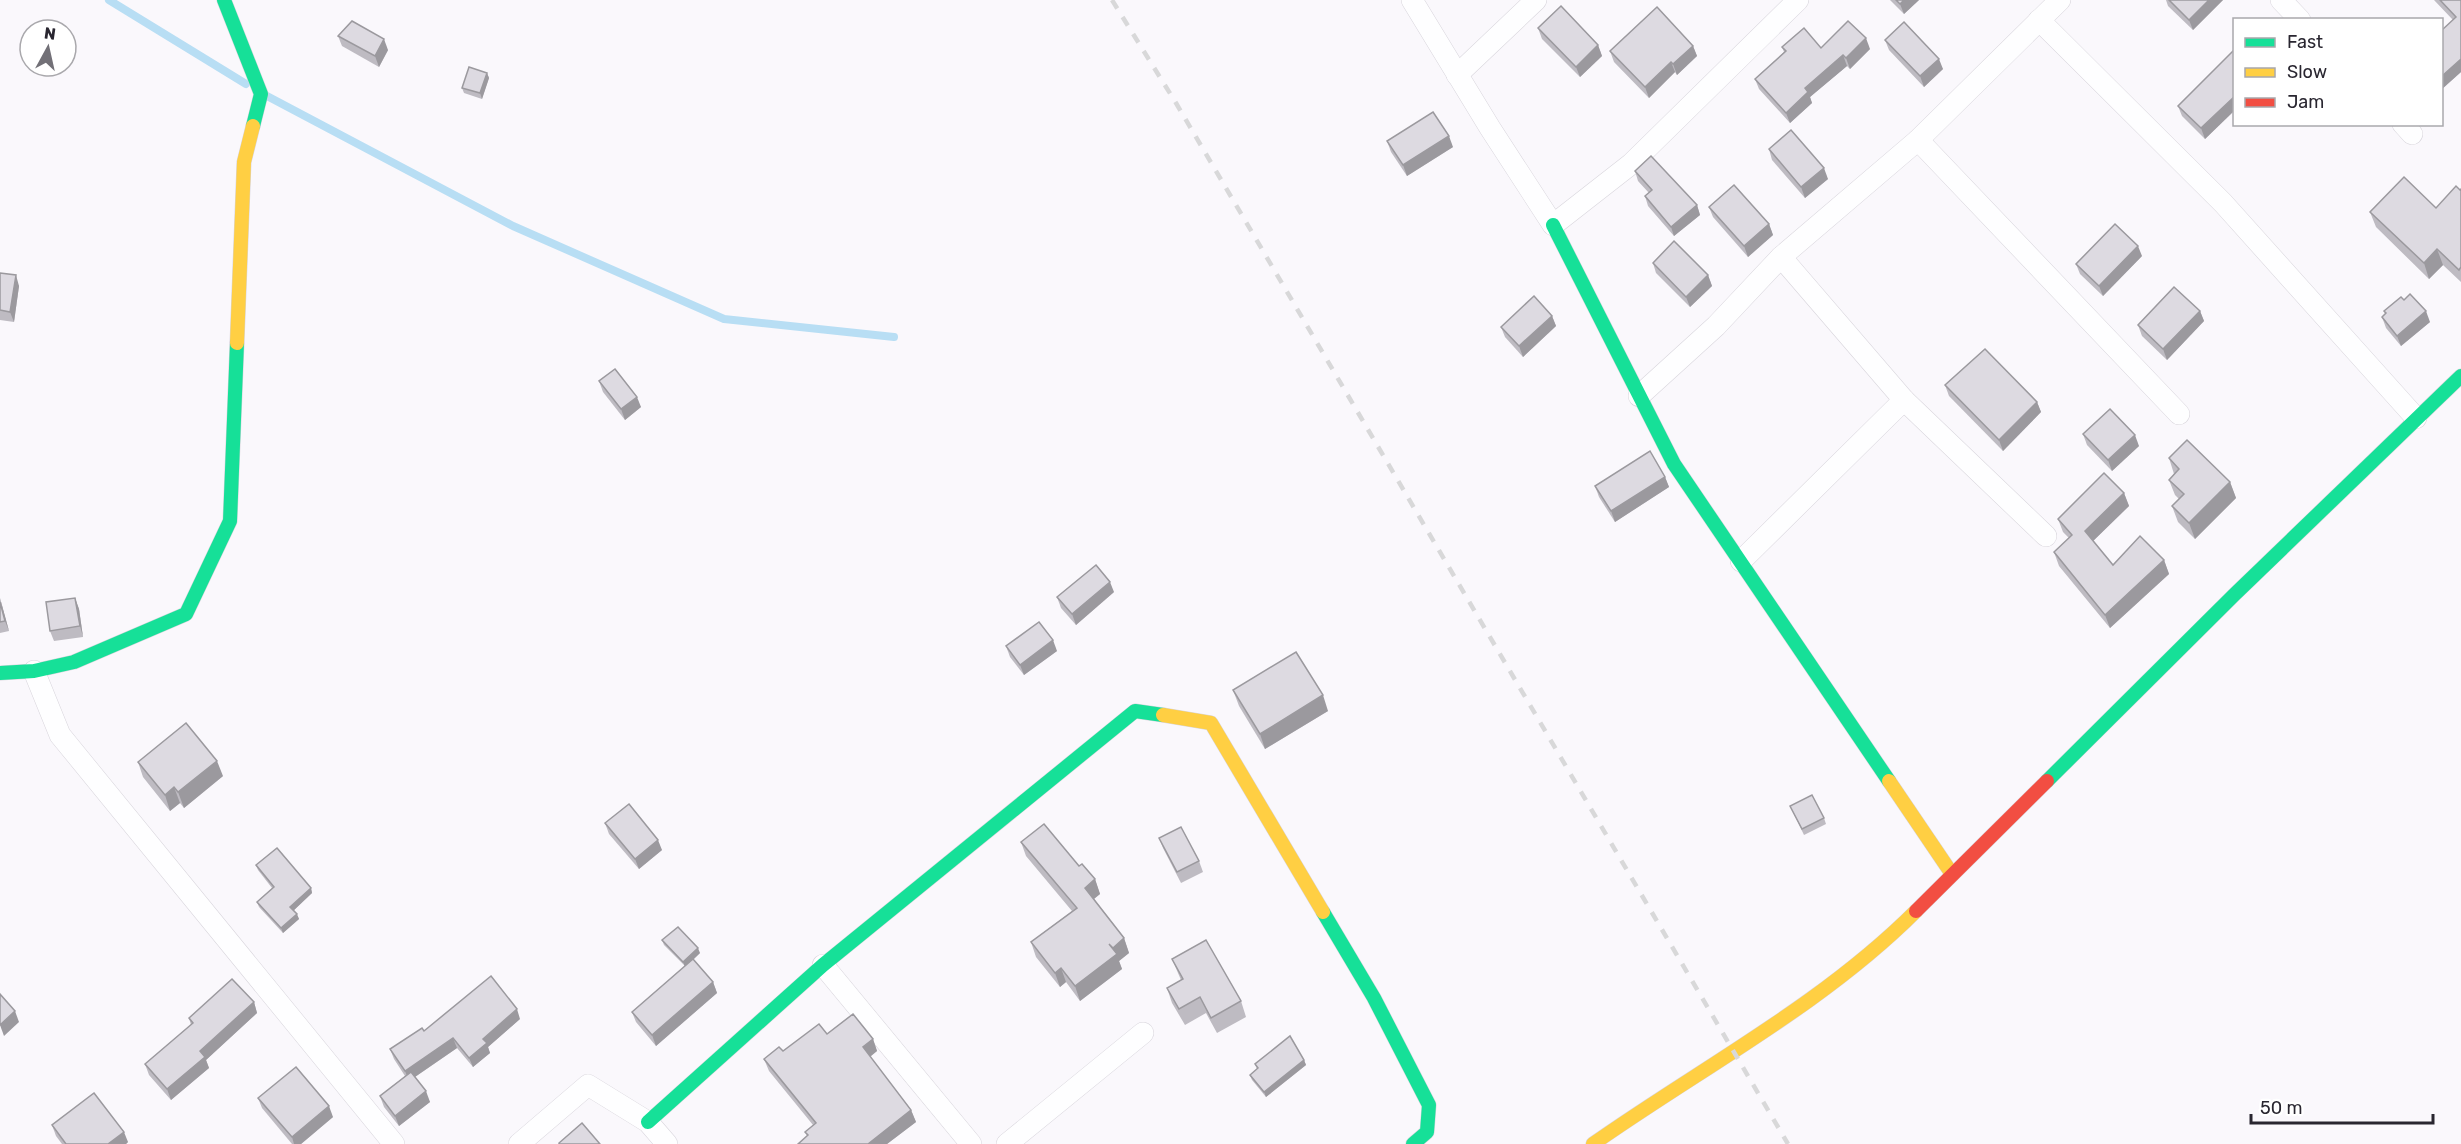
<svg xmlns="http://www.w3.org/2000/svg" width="2461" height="1144" viewBox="0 0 2461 1144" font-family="Rubik,sans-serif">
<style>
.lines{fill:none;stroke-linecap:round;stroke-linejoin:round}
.stream{stroke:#b8def4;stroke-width:8}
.street-casing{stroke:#d8d5dc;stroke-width:22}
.fast-casing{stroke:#d8d5dc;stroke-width:15}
.slow-casing{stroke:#d8d5dc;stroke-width:15}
.jam-casing{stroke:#d8d5dc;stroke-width:15}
.street{stroke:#fefeff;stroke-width:21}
.fast{stroke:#16e098;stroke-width:14}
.slow{stroke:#ffcf43;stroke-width:14}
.jam{stroke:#f24e42;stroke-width:14}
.rail{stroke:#d8d8d9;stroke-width:4.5;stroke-dasharray:10 10;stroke-linecap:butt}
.wall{fill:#bebbc2}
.shaded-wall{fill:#9b999e}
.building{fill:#dddae1;stroke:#9b999e;stroke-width:1.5}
</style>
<rect width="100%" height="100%" fill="#faf8fc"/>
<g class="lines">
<!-- stream -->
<g class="stream">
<path d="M109 0 246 84"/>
<path d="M267 96 513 226 724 319 894 337"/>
</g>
<defs>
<g id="street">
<path d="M1412 0 1490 128 1553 225 1631 164 1798 0"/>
<path d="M2281 0 2300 20"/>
<path d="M2039 20 2223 203 2416 418"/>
<path d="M1457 75 1536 0"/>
<path d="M2403 124 2412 134"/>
<path d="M1918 140 2179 414"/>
<path d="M1781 257 1904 400 2046 536"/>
<path d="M1639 396 1716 326 1781 257 1918 140 2060 0"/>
<path d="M1741 561 1904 400"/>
<path d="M34 671 60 735 394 1144"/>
<path d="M823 965 971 1144"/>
<path d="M519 1144 588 1085 648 1122 667 1144"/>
<path d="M1007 1144 1143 1033"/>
</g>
<g id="fast">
<path d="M224 0 261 94 253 126"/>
<path d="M1553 225 1674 464 1889 781"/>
<path d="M0 673 34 671 74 662 186 614 230 521 237 343"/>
<path d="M2047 781 2234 595 2461 376"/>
<path d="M1323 912 1374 998 1429 1105 1427 1132 1413 1144"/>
<path d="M648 1122 823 965 1135 711 1163 715"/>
</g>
<g id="slow">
<path d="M237 343 244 162 253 126"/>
<path d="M1163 715 1211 723 1323 912"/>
<path d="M1889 781 1952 874"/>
<path d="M1593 1144C1701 1068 1822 1005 1916 911"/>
</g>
<path id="jam" d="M1916 911 2047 781"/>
</defs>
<!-- street casing -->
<use href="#street" class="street-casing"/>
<!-- fast casing -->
<use href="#fast" class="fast-casing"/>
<!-- slow casing -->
<use href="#slow" class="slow-casing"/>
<!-- jam casing -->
<use href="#jam" class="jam-casing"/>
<!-- street -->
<use href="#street" class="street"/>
<!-- fast -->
<use href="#fast" class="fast"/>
<!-- slow -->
<use href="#slow" class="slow"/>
<!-- jam -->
<use href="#jam" class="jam"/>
<!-- rail -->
<path class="rail" d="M1112 0 1176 103 1788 1144"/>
</g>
<!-- wall -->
<g class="wall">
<path d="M1890 0H1919L1904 14Z"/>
<path d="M2166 0H2223L2193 30 2168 6Z"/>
<path d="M2434 0H2461V72L2442 89V30L2453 20Z"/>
<path d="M1538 28 1598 45 1602 56 1580 77 1542 39Z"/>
<path d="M338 36 388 50 379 67 342 46Z"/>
<path d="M1885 40 1943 69 1924 87 1889 50Z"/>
<path d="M1693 46 1697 56 1677 75 1675 72 1649 98 1614 62 1610 51Z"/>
<path d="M1782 47 1821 48 1870 49 1850 69 1847 66 1810 97 1812 103 1790 123 1759 89 1755 79 1784 52Z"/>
<path d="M2235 49V110L2205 139 2182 116 2178 106Z"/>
<path d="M487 73 489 78 482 99 464 93 462 88Z"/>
<path d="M1387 141 1453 147 1407 176 1391 152Z"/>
<path d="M1769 149 1828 179 1805 198 1772 160Z"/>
<path d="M1635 171 1697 205 1700 215 1674 236 1648 206 1645 196 1649 193 1638 181Z"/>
<path d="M2461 189V282L2443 265 2429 279 2376 227 2370 212 2436 208Z"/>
<path d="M1709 207 1769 224 1773 235 1748 257 1713 217Z"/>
<path d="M2142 256 2103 296 2080 274 2076 264Z"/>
<path d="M1653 263 1708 275 1712 286 1690 307 1656 273Z"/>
<path d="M0 273 19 286 14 322 0 320Z"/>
<path d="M2200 311 2204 321 2167 360 2142 336 2138 325Z"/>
<path d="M2384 311 2430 322 2401 346 2386 328 2382 317 2385 314Z"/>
<path d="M1552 316 1556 326 1523 357 1505 337 1501 327Z"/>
<path d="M599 381 641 407 625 420 603 392Z"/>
<path d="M1945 385 2037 402 2041 412 2003 451 1949 396Z"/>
<path d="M2083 434 2139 446 2112 471 2087 445Z"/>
<path d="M2169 458 2230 482 2236 498 2195 539 2178 522 2172 506 2179 499 2175 495 2169 480 2174 474Z"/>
<path d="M1665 477 1669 487 1615 522 1599 497 1595 486Z"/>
<path d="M2124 493 2129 506 2093 541 2113 565 2164 560 2169 574 2110 628 2059 566 2054 552 2069 538 2063 532 2058 519Z"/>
<path d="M1114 592 1076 625 1061 608 1057 597Z"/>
<path d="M0 598 9 631 0 633Z"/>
<path d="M75 598 79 609 83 637 54 641 50 631Z"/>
<path d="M1006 646 1057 651 1024 675 1010 657Z"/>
<path d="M1233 690 1328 711 1265 749 1239 706Z"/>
<path d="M138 762 223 776 184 808 180 803 170 811 143 777Z"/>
<path d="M1790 806 1824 818 1826 824 1804 835Z"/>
<path d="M605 823 662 850 639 869 609 834Z"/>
<path d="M1159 838 1199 861 1203 872 1181 883 1163 848Z"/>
<path d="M1021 842 1079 866 1095 879 1100 894 1094 899 1124 938 1129 953 1119 961 1122 969 1080 1001 1066 982 1060 987 1036 957 1031 942 1072 911 1026 856Z"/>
<path d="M256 865 311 888 312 893 294 910 299 919 283 933 259 907 257 902 272 888 258 870Z"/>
<path d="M662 940 700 953 693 960 713 982 717 993 656 1046 636 1022 632 1012 685 966 664 945Z"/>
<path d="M1172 959 1241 1001 1246 1017 1217 1033 1206 1013 1185 1025 1172 1003 1167 988 1181 980Z"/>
<path d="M254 1002 257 1013 206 1060 209 1068 171 1100 149 1075 145 1064 191 1025 189 1018Z"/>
<path d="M520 1019 488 1047 490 1053 473 1067 457 1048 415 1077 430 1102 399 1126 384 1107 380 1096 405 1076 394 1059 390 1049Z"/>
<path d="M827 1034 873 1039 877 1051 870 1057 911 1110 916 1122 887 1144H798L807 1136 805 1132 813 1125 769 1071 764 1059Z"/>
<path d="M1304 1060 1306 1065 1266 1097 1252 1080 1250 1075 1257 1069 1255 1064Z"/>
<path d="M258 1098 333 1117 301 1144H292L262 1108Z"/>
<path d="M52 1125 128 1142 126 1144H62L56 1136Z"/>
</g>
<!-- shaded-wall -->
<g class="shaded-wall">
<path d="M1904 0H1919L1904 14 1900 4Z"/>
<path d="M2209 0H2223L2193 30 2189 20Z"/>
<path d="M1866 38 1870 49 1850 69 1846 58Z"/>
<path d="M384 39 388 50 379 67 375 56Z"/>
<path d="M1598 45 1602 56 1580 77 1576 67Z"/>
<path d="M1693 46 1697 56 1677 75 1673 64Z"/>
<path d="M1843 55 1847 66 1810 97 1812 103 1790 123 1786 113 1805 88Z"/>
<path d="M1939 59 1943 69 1924 87 1920 76Z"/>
<path d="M2461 59V72L2442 89V76Z"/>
<path d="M1671 62 1675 72 1649 98 1645 87Z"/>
<path d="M487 73 489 78 482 99 480 93Z"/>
<path d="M2235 96V110L2205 139 2201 128Z"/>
<path d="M1449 136 1453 147 1407 176 1403 165Z"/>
<path d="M1824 168 1828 179 1805 198 1801 187Z"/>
<path d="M1697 205 1700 215 1674 236 1671 227Z"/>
<path d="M1769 224 1773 235 1748 257 1744 246Z"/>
<path d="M2138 246 2142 256 2103 296 2099 286Z"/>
<path d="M2437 249 2443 265 2429 279 2424 263Z"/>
<path d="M16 275 19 286 14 322 10 312Z"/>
<path d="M1708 275 1712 286 1690 307 1686 297Z"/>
<path d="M2200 311 2204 321 2167 360 2163 349Z"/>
<path d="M2426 311 2430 322 2401 346 2397 336Z"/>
<path d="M1552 316 1556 326 1523 357 1519 346Z"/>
<path d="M637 397 641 407 625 420 621 409Z"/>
<path d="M2037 402 2041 412 2003 451 1999 440Z"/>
<path d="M2135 435 2139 446 2112 471 2108 460Z"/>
<path d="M1665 477 1669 487 1615 522 1611 511Z"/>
<path d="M2230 482 2236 498 2195 539 2189 523Z"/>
<path d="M2124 493 2129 506 2090 544 2085 531Z"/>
<path d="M2164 560 2169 574 2110 628 2105 615Z"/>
<path d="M1110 582 1114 592 1076 625 1072 614Z"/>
<path d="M0 598 9 631 5 621Z"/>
<path d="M75 598 79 609 83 637 80 626Z"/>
<path d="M1053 640 1057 651 1024 675 1020 665Z"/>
<path d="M1323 695 1328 711 1265 749 1260 734Z"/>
<path d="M217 761 223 776 184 808 178 792Z"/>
<path d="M174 787 180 803 170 811 165 795Z"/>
<path d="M658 840 662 850 639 869 635 859Z"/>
<path d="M1095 879 1100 894 1090 902 1085 888Z"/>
<path d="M311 888 312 893 292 912 290 907Z"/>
<path d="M297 914 299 919 283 933 281 928Z"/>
<path d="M1124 938 1129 953 1119 961 1122 969 1080 1001 1075 986 1113 948Z"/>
<path d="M698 948 700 953 685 967 683 962Z"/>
<path d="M1061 968 1066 982 1060 987 1055 973Z"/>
<path d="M713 982 717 993 656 1046 652 1035Z"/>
<path d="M254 1002 257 1013 206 1060 209 1068 171 1100 167 1089 200 1051Z"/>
<path d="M517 1009 520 1019 488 1047 490 1053 473 1067 469 1058 483 1039Z"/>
<path d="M15 1011 19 1022 4 1036 0 1025Z"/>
<path d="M453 1038 457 1048 409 1081 405 1071Z"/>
<path d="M873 1039 877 1051 867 1059 863 1047Z"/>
<path d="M1304 1060 1306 1065 1266 1097 1264 1092Z"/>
<path d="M426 1091 430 1102 399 1126 395 1116Z"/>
<path d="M329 1106 333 1117 301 1144H294L292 1137Z"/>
<path d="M911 1110 916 1122 887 1144H868Z"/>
<path d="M124 1132 128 1142 126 1144H108Z"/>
</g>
<!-- building -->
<g class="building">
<path d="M1896 0H1904L1900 4Z"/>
<path d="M2169 0H2209L2189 20Z"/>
<path d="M2440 0H2461V59L2442 76V30L2456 17Z"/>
<path d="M1561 6 1598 45 1576 67 1538 28Z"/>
<path d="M1657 7 1693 46 1673 64 1671 62 1645 87 1610 51Z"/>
<path d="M352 21 384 39 375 56 338 36Z"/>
<path d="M1848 21 1866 38 1846 58 1843 55 1805 88 1808 92 1786 113 1755 79 1786 51 1782 47 1804 28 1821 48Z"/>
<path d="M1904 22 1939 59 1920 76 1885 40Z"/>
<path d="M2235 49V96L2201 128 2178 106Z"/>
<path d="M469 67 487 73 480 93 462 88Z"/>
<path d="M1433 112 1449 136 1403 165 1387 141Z"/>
<path d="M1791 130 1824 168 1801 187 1769 149Z"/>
<path d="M1651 156 1697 205 1671 227 1645 196 1652 190 1635 171Z"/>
<path d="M2404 177 2436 208 2456 186 2460 190 2461 189V267L2459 270 2437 249 2424 263 2370 212Z"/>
<path d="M1734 185 1769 224 1744 246 1709 207Z"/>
<path d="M2115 224 2138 246 2099 286 2076 264Z"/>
<path d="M1674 241 1708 275 1686 297 1653 263Z"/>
<path d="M0 273 16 275 10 312 0 310Z"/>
<path d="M2174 287 2200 311 2163 349 2138 325Z"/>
<path d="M2410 294 2426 311 2397 336 2382 317 2386 313 2384 311 2401 297 2404 300Z"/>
<path d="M1534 296 1552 316 1519 346 1501 327Z"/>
<path d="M1985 349 2037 402 1999 440 1945 385Z"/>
<path d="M615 369 637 397 621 409 599 381Z"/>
<path d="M2110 409 2135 435 2108 460 2083 434Z"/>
<path d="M2187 440 2230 482 2189 523 2172 506 2184 494 2169 480 2179 469 2169 458Z"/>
<path d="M1650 451 1665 477 1611 511 1595 486Z"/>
<path d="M2104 473 2124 493 2085 531 2113 565 2140 536 2164 560 2105 615 2054 552 2072 535 2058 519Z"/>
<path d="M1096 565 1110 582 1072 614 1057 597Z"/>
<path d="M75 598 80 626 50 631 46 602Z"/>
<path d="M0 602 5 621 0 622Z"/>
<path d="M1039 622 1053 640 1020 665 1006 646Z"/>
<path d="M1296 652 1323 695 1260 734 1233 690Z"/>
<path d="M186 723 217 761 178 792 174 787 165 795 138 762Z"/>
<path d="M1812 795 1824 818 1802 829 1790 806Z"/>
<path d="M629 804 658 840 635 859 605 823Z"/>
<path d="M1044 824 1079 866 1082 864 1095 879 1085 888 1124 938 1113 948 1109 944 1117 954 1075 986 1061 968 1055 973 1031 942 1077 908 1021 842Z"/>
<path d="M1181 827 1199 861 1177 872 1159 838Z"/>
<path d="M277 848 311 888 290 907 297 914 281 928 257 902 274 887 256 865Z"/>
<path d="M678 927 698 948 683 962 662 940Z"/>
<path d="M1206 940 1241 1001 1211 1018 1200 997 1179 1009 1167 988 1183 979 1172 959Z"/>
<path d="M693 959 713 982 652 1035 632 1012Z"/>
<path d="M491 976 517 1009 483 1039 487 1043 469 1058 453 1038 405 1071 390 1049 422 1028 424 1031Z"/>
<path d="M232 979 254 1002 200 1051 205 1057 167 1089 145 1064 193 1023 189 1018Z"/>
<path d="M0 994 15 1011 0 1025Z"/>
<path d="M853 1014 873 1039 863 1047 911 1110 868 1144H798L808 1135 805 1132 816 1123 764 1059 779 1047 783 1051 819 1024 827 1034Z"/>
<path d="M1290 1036 1304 1060 1264 1092 1250 1075 1258 1068 1255 1064Z"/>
<path d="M296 1067 329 1106 292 1137 258 1098Z"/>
<path d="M411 1072 426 1091 395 1116 380 1096Z"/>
<path d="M94 1093 124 1132 108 1144H66L52 1125Z"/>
<path d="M582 1123 600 1144H559V1143Z"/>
</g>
<!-- legend -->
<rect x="2233" y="18" width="210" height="108" fill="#ffffff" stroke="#a9a8ac" stroke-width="1.5"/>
<rect x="2245" y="38" width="30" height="9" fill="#16e098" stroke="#a9a8ac" stroke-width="1.5"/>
<text x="2287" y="48" font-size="18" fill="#292630">Fast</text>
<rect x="2245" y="68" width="30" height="9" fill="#ffcf43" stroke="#a9a8ac" stroke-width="1.5"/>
<text x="2287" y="78" font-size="18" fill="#292630">Slow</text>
<rect x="2245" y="98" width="30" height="9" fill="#f24e42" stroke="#a9a8ac" stroke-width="1.5"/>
<text x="2287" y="108" font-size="18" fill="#292630">Jam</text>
<!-- north arrow -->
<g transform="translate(48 48) rotate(8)"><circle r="28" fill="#ffffff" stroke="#a9a8ac" stroke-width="1.5"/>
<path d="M0-4.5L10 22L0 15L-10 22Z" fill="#727077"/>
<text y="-9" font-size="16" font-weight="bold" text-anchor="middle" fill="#292630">N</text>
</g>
<!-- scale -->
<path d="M2251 1114v9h182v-9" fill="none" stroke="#292630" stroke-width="3"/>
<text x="2260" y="1114" font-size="18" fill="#292630" stroke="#ffffff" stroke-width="4.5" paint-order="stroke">50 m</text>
</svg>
